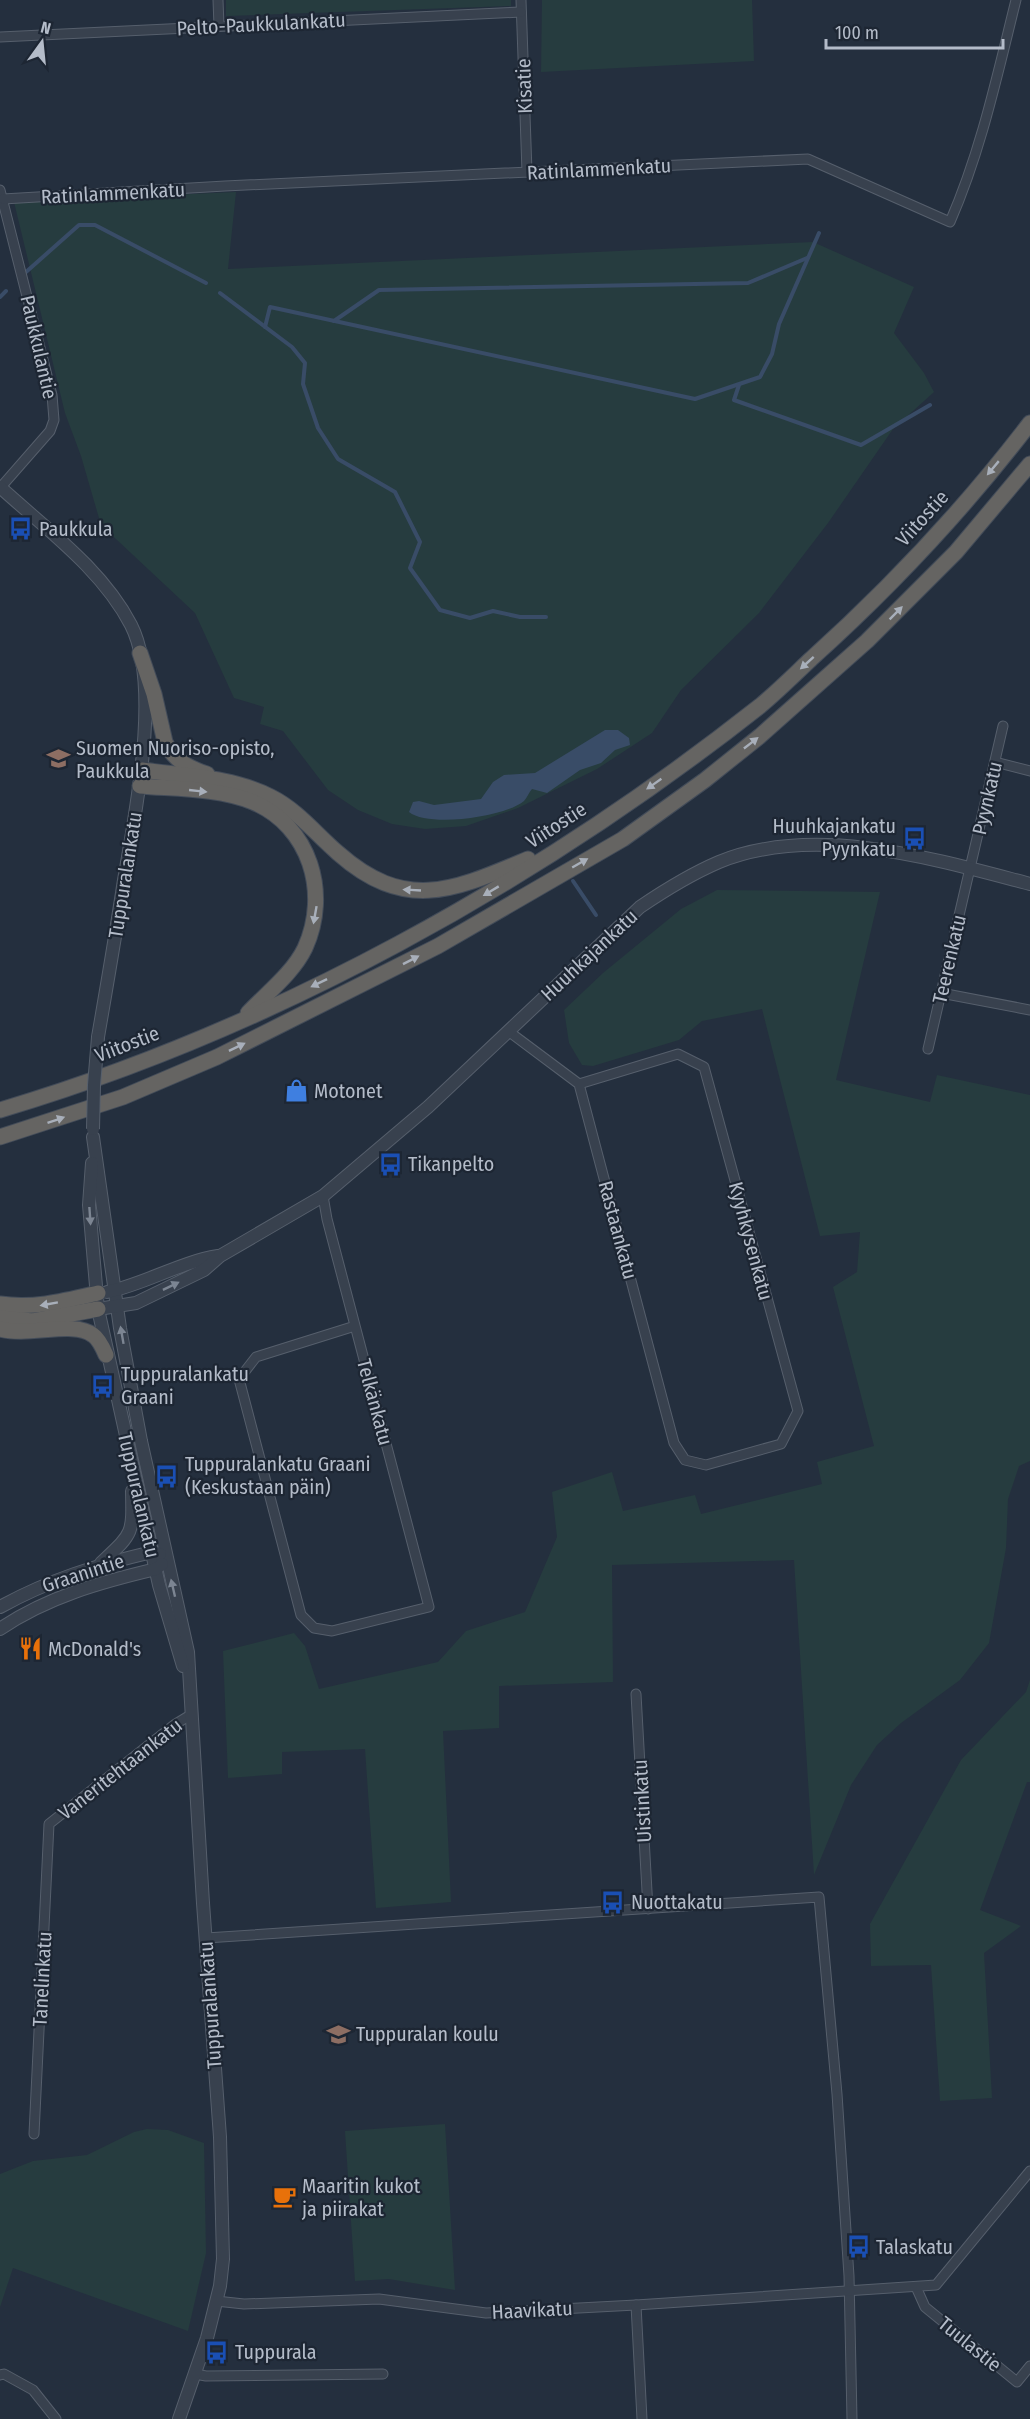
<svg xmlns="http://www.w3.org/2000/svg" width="1030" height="2419" viewBox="0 0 1030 2419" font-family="'Fira Sans Condensed',sans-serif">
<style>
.green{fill:#263c3f}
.water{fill:#394c67}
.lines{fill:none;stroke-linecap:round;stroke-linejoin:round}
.stream{stroke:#394c67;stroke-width:4}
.minor-casing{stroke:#565f6c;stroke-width:11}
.tertiary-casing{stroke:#565f6c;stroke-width:14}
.trunk-casing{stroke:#434c59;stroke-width:17}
.minor{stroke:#38414e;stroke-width:9}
.tertiary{stroke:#38414e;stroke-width:12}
.trunk{stroke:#656462;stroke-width:15}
.tertiary-bridge-casing{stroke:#565f6c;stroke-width:14;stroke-linecap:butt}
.tertiary-bridge{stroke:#38414e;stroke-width:12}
.oneway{fill:#a8afba}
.oneway2{fill:#7c8592}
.labels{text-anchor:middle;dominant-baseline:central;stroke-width:4.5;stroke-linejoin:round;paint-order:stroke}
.street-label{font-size:20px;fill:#b4bcc9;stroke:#1d2633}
.poi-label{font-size:20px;fill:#b4bcc9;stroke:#1d2633;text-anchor:start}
</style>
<rect width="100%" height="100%" fill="#242f3e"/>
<!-- green -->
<g class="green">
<path d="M226 0H511V6L226 16Z"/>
<path d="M542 0H752L754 61 541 72Z"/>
<path d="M236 192 228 269 813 242 914 287 894 333 924 373 934 392 893 429 828 523 759 613 681 690 652 733 597 769 518 808 466 826 425 829 392 824 358 810 328 790 283 731 260 724 264 707 234 698 195 613 101 525 81 456 65 413 14 202Z"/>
<path d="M717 890 880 892 836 1080 930 1102 937 1075 1030 1095V1461L1019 1466 1008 1499 1006 1548 989 1643 960 1680 901 1723 877 1745 851 1785 814 1875 794 1560 612 1565 613 1682 499 1686V1728L443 1731 451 1902 376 1908 365 1749 282 1752V1774L228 1778 223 1651 294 1633 305 1646 319 1689 438 1662 466 1631 525 1612 557 1537 552 1492 612 1472 623 1511 695 1495 701 1514 822 1484 817 1462 874 1446 833 1287 857 1272 860 1232 820 1236 762 1009 702 1021 679 1040 593 1066 582 1065 569 1043 564 1010 603 973 681 909Z"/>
<path d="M1030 1680V1782H1027L980 1910 1021 1926 984 1953 992 2098 940 2101 931 1965 871 1966 870 1924 961 1760 1026 1692Z"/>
<path d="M445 2124 455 2290 389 2279 355 2281 345 2131Z"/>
<path d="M147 2129 168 2130 204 2143 206 2253 188 2331 13 2268 0 2307V2174L33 2161 87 2155 134 2132Z"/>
</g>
<!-- water -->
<path class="water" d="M605 730H618L629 738 630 745 615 750 601 763 580 770 547 793 532 789C529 792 527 798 524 801 505 817 429 828 409 812L413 802 419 801 434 805 481 799 493 782 504 775 535 773Z"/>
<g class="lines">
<!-- stream -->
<g class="stream">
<path d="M26 272 79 225H95L206 283"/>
<path d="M220 293 292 347 305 363 303 384 318 428 338 459 395 492 420 542 410 568 440 610 470 618 493 611 520 617H546"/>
<path d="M0 297 6 291"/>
<path d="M334 321 379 290 748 283 807 258"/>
<path d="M265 327 270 307 695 399 760 377 772 354 779 324 819 233"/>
<path d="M739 385 734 400 861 445 930 405"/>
<path d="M573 881 596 915"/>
</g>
<defs>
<g id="minor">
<path d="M218 0 219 26"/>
<path d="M521 0 527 172"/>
<path d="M0 37 521 12"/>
<path d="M0 190 52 395 54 420 50 431 0 488"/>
<path d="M3 199 225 186 808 159 950 222C981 151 997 76 1016 0"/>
<path d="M995 762 1030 771"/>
<path d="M941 993 1030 1010"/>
<path d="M508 1031 579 1084 674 1443 685 1460 706 1465 781 1444 798 1411 704 1067 678 1054 579 1084"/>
<path d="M928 1049 1003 726"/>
<path d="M323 1196 327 1219 429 1607 332 1631 314 1628 301 1615 239 1379 256 1357 355 1326"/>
<path d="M636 1694 648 1909"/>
<path d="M206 1938 819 1897 837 2094 849 2276 852 2419"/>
<path d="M34 2134 49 1824 174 1725 192 1714"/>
<path d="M916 2287 925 2307 1017 2382 1030 2366"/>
<path d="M216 2301 244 2304 379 2299 486 2313 636 2305 936 2285 1030 2171"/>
<path d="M636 2305 642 2419"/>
<path d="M195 2374 206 2376 383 2374"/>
<path d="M0 2375 4 2374 33 2390 56 2419"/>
</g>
<g id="tertiary">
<path d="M0 487C46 529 102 569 131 625 162 686 135 814 124 880 116 933 107 985 98 1037"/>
<path d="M93 1137 120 1328 141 1441 188 1652 203 1903 220 2137 223 2259 220 2286 207 2338 179 2419"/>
<path d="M92 1163 89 1205 98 1309 159 1585 183 1666"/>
<path d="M107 1292C145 1284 180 1262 218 1256"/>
<path d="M98 1309 136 1303 204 1270 220 1256 323 1196 428 1107 640 907C665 890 691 874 719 862 814 823 935 859 1030 884"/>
<path d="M101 1563C133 1533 133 1535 132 1491"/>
<path d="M0 1607C49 1580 97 1565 152 1552L160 1554"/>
<path d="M0 1629C47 1597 101 1582 156 1569L162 1564"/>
</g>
<g id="trunk">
<path d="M140 653 154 694 165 742C174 760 188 768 207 774"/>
<path d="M142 770C184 776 233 777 271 797 297 810 316 834 338 853 406 913 454 890 528 859"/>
<path d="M140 786C176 789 218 788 253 802 310 826 330 893 305 948 293 973 267 993 248 1013"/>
<path d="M0 1110C273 1029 537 882 760 706 778 691 794 675 811 659 891 587 965 508 1030 423"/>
<path d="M0 1137 123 1097 217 1057 438 946 623 839 705 780 760 736 867 641 956 552 1030 464"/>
<path d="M0 1304C34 1309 64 1301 98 1293"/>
<path d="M0 1318 33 1321 98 1309"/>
<path d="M0 1329C29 1337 74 1320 93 1335 99 1339 103 1348 106 1355"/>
</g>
</defs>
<!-- minor casing -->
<use href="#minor" class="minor-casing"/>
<!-- tertiary casing -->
<use href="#tertiary" class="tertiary-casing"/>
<!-- trunk casing -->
<use href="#trunk" class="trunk-casing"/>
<!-- minor -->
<use href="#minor" class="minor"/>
<!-- tertiary -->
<use href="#tertiary" class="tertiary"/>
<!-- trunk -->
<use href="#trunk" class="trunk"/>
<defs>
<path id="tertiary-bridge" d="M93 1129 94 1085 98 1037"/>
</defs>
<!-- tertiary-bridge casing -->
<use href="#tertiary-bridge" class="tertiary-bridge-casing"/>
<!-- tertiary-bridge -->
<use href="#tertiary-bridge" class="tertiary-bridge"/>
</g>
<!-- one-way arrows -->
<defs><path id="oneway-solid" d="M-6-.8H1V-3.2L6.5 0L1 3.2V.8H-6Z" transform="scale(1.5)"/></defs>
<g class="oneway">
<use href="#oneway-solid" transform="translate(993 468) rotate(130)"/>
<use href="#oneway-solid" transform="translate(896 613) rotate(-45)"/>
<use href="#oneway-solid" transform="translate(807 663) rotate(138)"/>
<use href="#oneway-solid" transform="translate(751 743) rotate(-38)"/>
<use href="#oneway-solid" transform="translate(654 784) rotate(145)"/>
<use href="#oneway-solid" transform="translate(198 791) rotate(6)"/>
<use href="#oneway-solid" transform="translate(580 863) rotate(-30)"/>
<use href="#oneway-solid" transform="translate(412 890) rotate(-177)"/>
<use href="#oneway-solid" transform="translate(491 891) rotate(149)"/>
<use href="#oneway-solid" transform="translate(315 915) rotate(100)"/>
<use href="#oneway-solid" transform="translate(411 960) rotate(-27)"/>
<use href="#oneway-solid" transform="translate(319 983) rotate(154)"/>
<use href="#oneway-solid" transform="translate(237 1047) rotate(-26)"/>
<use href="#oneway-solid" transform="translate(56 1120) rotate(-19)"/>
<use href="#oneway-solid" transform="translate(49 1304) rotate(170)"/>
</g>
<g class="oneway2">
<use href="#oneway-solid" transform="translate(90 1216) rotate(86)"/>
<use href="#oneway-solid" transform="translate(171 1286) rotate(-26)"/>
<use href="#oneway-solid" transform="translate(122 1335) rotate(-100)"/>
<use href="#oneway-solid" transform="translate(173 1588) rotate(-103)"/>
</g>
<!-- icons -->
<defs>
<symbol id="bus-bare" viewBox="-9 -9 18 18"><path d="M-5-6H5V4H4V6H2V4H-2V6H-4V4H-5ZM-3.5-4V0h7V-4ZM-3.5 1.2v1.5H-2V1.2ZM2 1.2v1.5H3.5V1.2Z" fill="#1a4fb4" stroke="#1d2633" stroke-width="2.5" paint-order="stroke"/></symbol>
<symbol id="school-bare" viewBox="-9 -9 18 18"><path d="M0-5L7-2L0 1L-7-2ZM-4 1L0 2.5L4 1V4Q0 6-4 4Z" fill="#8d6e63" stroke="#1d2633" stroke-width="2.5" paint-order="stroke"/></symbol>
<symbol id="shop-bare" viewBox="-9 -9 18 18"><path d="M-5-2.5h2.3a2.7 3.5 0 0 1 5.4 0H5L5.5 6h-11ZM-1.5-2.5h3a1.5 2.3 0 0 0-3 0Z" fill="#3f7fe0" stroke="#1d2633" stroke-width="2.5" paint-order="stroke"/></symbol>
<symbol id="restaurant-bare" viewBox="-9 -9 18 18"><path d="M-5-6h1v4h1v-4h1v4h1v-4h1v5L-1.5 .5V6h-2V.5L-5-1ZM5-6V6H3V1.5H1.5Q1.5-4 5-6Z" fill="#e8710a" stroke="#1d2633" stroke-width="2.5" paint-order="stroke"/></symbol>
<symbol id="cafe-bare" viewBox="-9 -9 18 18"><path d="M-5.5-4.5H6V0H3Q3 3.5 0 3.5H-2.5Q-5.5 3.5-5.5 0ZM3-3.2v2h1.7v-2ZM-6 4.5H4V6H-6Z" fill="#e8710a" stroke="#1d2633" stroke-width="2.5" paint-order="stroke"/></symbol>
</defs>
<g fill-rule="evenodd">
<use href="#bus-bare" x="4" y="512" width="33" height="33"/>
<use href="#school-bare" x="42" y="742" width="33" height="33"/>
<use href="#bus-bare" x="898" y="822" width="33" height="33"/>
<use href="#shop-bare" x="280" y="1074" width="33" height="33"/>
<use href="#bus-bare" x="374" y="1148" width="33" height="33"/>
<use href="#bus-bare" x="86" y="1370" width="33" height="33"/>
<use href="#bus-bare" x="150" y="1460" width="33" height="33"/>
<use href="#restaurant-bare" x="14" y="1632" width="33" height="33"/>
<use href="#bus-bare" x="596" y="1886" width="33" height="33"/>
<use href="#school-bare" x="322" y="2018" width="33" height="33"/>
<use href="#cafe-bare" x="268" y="2180" width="33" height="33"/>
<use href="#bus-bare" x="842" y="2230" width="33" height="33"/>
<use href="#bus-bare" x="200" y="2336" width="33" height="33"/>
</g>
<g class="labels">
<!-- street labels -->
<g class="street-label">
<text transform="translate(261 24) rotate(-3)">Pelto-Paukkulankatu</text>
<text transform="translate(524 86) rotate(-92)">Kisatie</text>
<text transform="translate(599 169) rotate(-3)">Ratinlammenkatu</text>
<text transform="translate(113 193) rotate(-3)">Ratinlammenkatu</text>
<text transform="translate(39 347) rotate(77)">Paukkulantie</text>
<text transform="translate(922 518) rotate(-48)">Viitostie</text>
<text transform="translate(987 798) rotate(-77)">Pyynkatu</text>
<text transform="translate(556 825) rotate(-33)">Viitostie</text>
<text transform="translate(125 875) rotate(-81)">Tuppuralankatu</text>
<text transform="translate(589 955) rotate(-43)">Huuhkajankatu</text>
<text transform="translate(949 959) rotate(-77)">Teerenkatu</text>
<text transform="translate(127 1044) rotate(-21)">Viitostie</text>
<text transform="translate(618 1230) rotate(75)">Rastaankatu</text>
<text transform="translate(751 1241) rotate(75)">Kyyhkysenkatu</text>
<text transform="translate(375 1402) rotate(75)">Telkänkatu</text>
<text transform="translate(139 1495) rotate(77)">Tuppuralankatu</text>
<text transform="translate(83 1573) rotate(-18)">Graanintie</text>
<text transform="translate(120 1769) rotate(-38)">Vaneritehtaankatu</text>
<text transform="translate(642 1801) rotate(-93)">Uistinkatu</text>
<text transform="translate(42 1979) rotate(-87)">Tanelinkatu</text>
<text transform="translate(210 2005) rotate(-94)">Tuppuralankatu</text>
<text transform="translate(532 2310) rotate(-3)">Haavikatu</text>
<text transform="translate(970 2344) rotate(39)">Tuulastie</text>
</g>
<!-- poi labels -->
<g class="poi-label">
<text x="39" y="529">Paukkula</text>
<text x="76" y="748">Suomen Nuoriso-opisto,<tspan x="76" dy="23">Paukkula</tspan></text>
<text x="896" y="826" text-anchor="end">Huuhkajankatu<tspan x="896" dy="23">Pyynkatu</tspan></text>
<text x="314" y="1091">Motonet</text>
<text x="408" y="1164">Tikanpelto</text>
<text x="121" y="1374">Tuppuralankatu<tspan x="121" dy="23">Graani</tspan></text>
<text x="185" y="1464">Tuppuralankatu Graani<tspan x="185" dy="23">(Keskustaan päin)</tspan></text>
<text x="48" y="1649">McDonald's</text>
<text x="631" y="1902">Nuottakatu</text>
<text x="356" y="2034">Tuppuralan koulu</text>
<text x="302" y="2186">Maaritin kukot<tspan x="302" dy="23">ja piirakat</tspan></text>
<text x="876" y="2247">Talaskatu</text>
<text x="235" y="2352">Tuppurala</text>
</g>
</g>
<!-- north arrow -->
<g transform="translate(42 42) rotate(15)" stroke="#1d2633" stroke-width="4.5" paint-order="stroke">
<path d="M0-4.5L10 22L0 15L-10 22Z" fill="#b4bcc9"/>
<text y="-9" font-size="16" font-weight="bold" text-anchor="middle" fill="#b4bcc9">N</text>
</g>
<!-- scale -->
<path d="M826 39v9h177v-9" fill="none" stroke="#b4bcc9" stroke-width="3"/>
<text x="835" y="39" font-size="18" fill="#b4bcc9" stroke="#1d2633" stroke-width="4.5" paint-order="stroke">100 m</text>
</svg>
